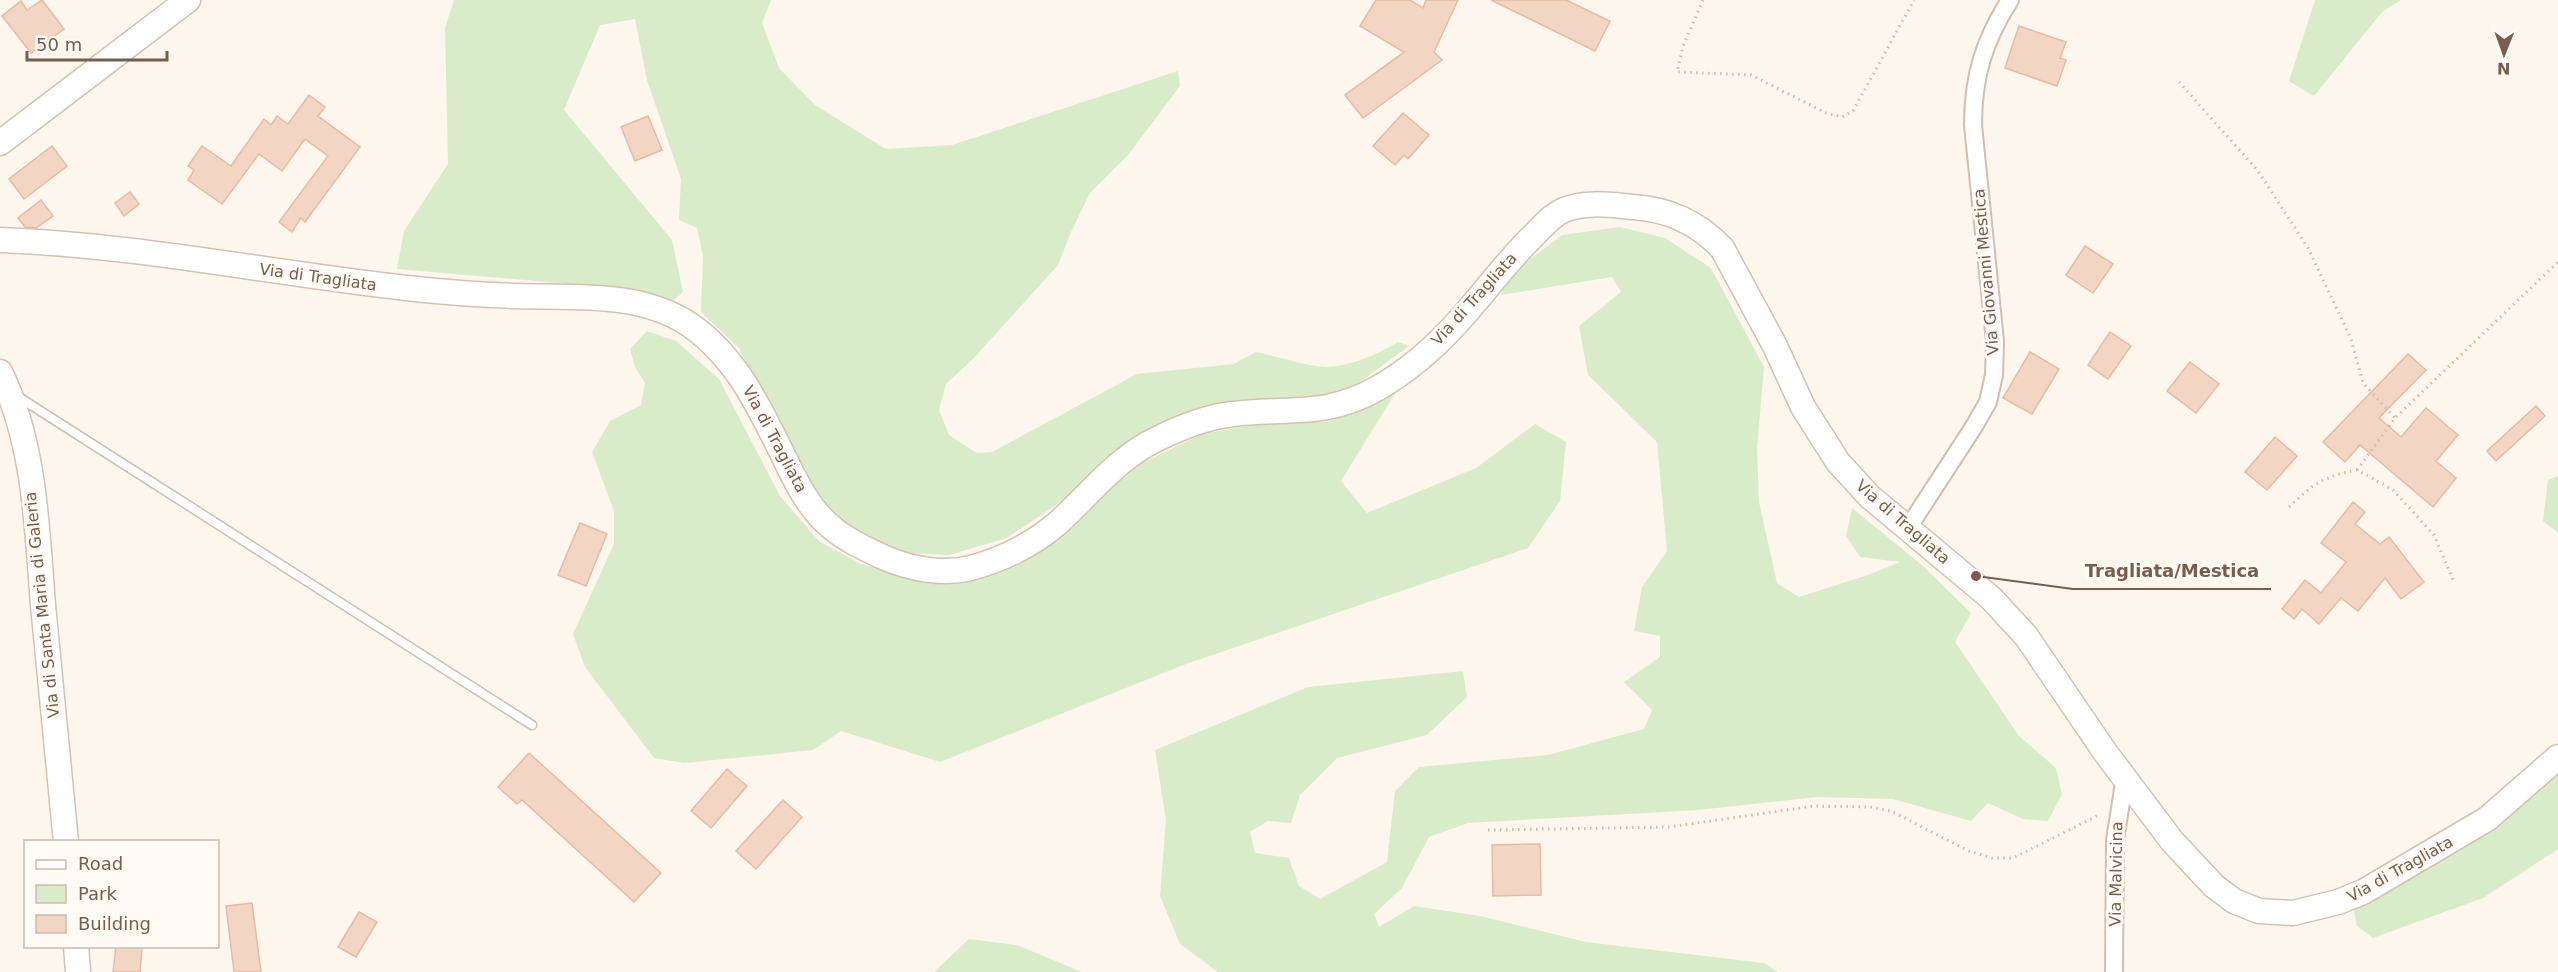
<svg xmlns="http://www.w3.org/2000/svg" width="2558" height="972" viewBox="0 0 2558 972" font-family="'DejaVu Sans',sans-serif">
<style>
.green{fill:#d8ecc9}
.building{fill:#f3d5c3;stroke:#e6bba3;stroke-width:1.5}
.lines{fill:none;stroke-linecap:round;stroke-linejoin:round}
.lane-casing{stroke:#d1beb0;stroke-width:11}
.street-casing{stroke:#d1beb0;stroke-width:20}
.secondary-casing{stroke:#d6c0b0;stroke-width:27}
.path{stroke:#d9b8a5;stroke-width:3;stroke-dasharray:1.5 4.5;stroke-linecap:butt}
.lane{stroke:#fff;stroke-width:8}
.street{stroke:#fff;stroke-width:16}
.secondary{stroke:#fff;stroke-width:24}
.labels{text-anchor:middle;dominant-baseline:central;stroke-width:6;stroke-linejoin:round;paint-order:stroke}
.street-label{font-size:16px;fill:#7a5c4d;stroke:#fffaf3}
.leader{fill:none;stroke:#7a5c4d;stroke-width:2}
.callout-dot{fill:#7a5c4d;stroke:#fffaf3;stroke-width:2}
.callout-label{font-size:18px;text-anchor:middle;font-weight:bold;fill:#7a5c4d;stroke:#fffaf3;stroke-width:6;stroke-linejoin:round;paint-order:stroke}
</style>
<rect width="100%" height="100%" fill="#fdf6ec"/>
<!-- green -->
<g class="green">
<path d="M454 0H771L762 23 779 68 815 105 886 149 952 145 1178 71 1180 86 1128 155 1090 193 1071 232 1058 265 972 360 946 384 939 410 949 435 977 453 992 452 1137 374 1234 364 1256 352C1275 356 1309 367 1326 367 1351 366 1377 355 1398 342L1409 346 1345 393 1305 402 1223 403 1151 430 1065 499 1007 538 949 555 905 553 842 527 785 445 739 348 701 312 703 256 697 228 679 220 681 179 647 80 635 19 600 25 564 110 672 240 683 292 674 300 560 283 397 269 404 231 448 164 445 28Z"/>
<path d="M2315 0H2401L2382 12 2314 96 2289 81Z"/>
<path d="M1620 227 1665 238 1711 268 1764 367 1757 448 1759 502 1777 583 1799 597 1868 575 1900 562 1860 557 1846 536 1852 508 1923 566 1971 613 1955 642 2019 736 2056 768 2062 794 2048 821 2023 819 1988 803 1971 821 1893 799 1817 797 1698 810 1468 823 1429 837 1402 888 1374 914 1379 927 1414 906 1480 916 1586 942 1764 963 1778 972H1218L1180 944 1160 896 1166 820 1155 750 1308 687 1463 671 1467 697 1427 735 1337 758 1300 795 1291 823 1268 821 1250 832 1255 853 1289 858 1299 886 1320 899 1387 862 1395 791 1419 767 1548 755 1644 729 1652 710 1624 682 1660 657V636L1634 631 1642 587 1667 551 1657 442 1588 375 1579 326 1621 292 1612 277 1501 295 1505 278 1562 235Z"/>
<path d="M647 331 676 341 719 379 780 496 819 541 861 564 944 583 995 574 1036 551 1142 463 1202 434 1268 422H1328L1397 390 1341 481 1367 513 1476 468 1535 424 1566 442 1560 501 1528 548 1186 664 940 762 841 731 813 750 684 763 654 758 585 667 573 634 614 544V511L592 452 610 421 641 405 645 383 635 367 630 349Z"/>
<path d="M2558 476V533L2543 521 2548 480Z"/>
<path d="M2558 772V849L2483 898 2373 938 2357 926 2354 912 2361 902Z"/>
<path d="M969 939 1017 945 1082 972H934Z"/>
</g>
<!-- building -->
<g class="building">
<path d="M42 0 64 29 31 53 2 16 21 1 27 10Z"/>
<path d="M1376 0H1410L1423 8 1426 0H1458L1434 52 1442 60 1363 118 1345 95 1404 52 1360 26Z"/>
<path d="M1491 0H1566L1610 21 1595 51Z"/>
<path d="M2019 26 2066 42 2060 58 2066 60 2057 86 2005 68Z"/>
<path d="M309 95 325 107 318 116 360 147 305 222 301 218 292 232 279 222 328 156 305 139 282 171 259 154 222 204 188 180 194 170 188 166 202 146 231 166 264 119 271 125 277 116 288 124Z"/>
<path d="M1403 113 1429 135 1408 159 1404 155 1395 165 1373 146Z"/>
<path d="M648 116 662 150 635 161 621 127Z"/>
<path d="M52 146 67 166 24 199 9 179Z"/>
<path d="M130 192 139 204 124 216 115 203Z"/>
<path d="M41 200 53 216 36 228 25 227 18 218Z"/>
<path d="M2085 246 2113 264 2093 293 2066 275Z"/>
<path d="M2110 332 2131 346 2108 379 2088 365Z"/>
<path d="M2030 352 2059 369 2032 414 2003 398Z"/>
<path d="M2408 354 2426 370 2379 418 2401 437 2426 408 2458 435 2436 461 2456 478 2433 507 2360 445 2345 462 2323 442Z"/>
<path d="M2190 362 2219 384 2196 413 2167 391Z"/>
<path d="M2536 406 2545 416 2496 461 2487 451Z"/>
<path d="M2275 437 2297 456 2267 490 2245 472Z"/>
<path d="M2353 502 2365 512 2355 524 2380 544 2389 537 2424 582 2401 599 2385 578 2358 611 2341 598 2319 624 2302 609 2294 619 2282 609 2305 580 2321 593 2346 562 2321 543Z"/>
<path d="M580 523 607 534 586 586 558 575Z"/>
<path d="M529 753 661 873 634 902 522 800 517 804 498 787Z"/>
<path d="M727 769 747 786 711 828 691 811Z"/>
<path d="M783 800 802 817 756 869 736 851Z"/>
<path d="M1540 844 1541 895 1493 896 1492 845Z"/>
<path d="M252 903 261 972H234L226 906Z"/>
<path d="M359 912 377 922 356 957 338 947Z"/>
<path d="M116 946 142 948 140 972H113Z"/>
</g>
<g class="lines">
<defs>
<path id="lane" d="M17 396 532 725"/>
<g id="street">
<path d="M1908 528 1973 428 1988 402 1994 375 1995 341 1973 125C1973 76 1984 41 2010 0"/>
<path d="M2114 972 2115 840 2125 777"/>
</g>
<g id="secondary">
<path d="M0 143 188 0"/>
<path d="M0 240C136 245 271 273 406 288 443 292 479 295 516 296 573 298 640 291 690 325 736 357 758 405 782 453 795 480 808 508 831 527 846 540 866 549 883 557 910 569 942 575 971 568 1003 559 1034 544 1059 522 1091 493 1117 458 1157 439 1181 427 1206 417 1233 414 1288 407 1326 418 1378 388 1406 372 1433 349 1455 325 1482 296 1505 263 1534 235 1543 226 1552 215 1564 210 1586 201 1611 205 1633 207 1667 209 1698 223 1722 248L1775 346 1803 407 1838 462 1869 496 1991 598 2026 636 2105 752 2172 841 2214 886 2234 901 2259 911 2293 913 2338 902 2363 892 2487 819 2558 757"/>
<path d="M0 372C35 443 37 528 43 605 50 684 58 763 66 842"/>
<path d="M76 946 78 972"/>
</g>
</defs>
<!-- lane casing -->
<use href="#lane" class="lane-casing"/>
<!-- street casing -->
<use href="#street" class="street-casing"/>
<!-- secondary casing -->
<use href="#secondary" class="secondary-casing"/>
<!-- path -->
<g class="path">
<path d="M1703 0 1683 46 1677 72 1751 75 1826 113 1842 117 1853 111 1914 0"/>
<path d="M2179 82 2258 171 2308 248 2351 339 2363 383 2395 418"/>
<path d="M2357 470 2395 418 2558 262"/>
<path d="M2289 507C2313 484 2324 476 2357 470L2393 490 2434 535 2454 582"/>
<path d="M1488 830 1669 827 1814 806 1870 807 1891 811 1969 851 1992 858H2013L2101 814"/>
</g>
<!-- lane -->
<use href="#lane" class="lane"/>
<!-- street -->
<use href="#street" class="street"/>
<!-- secondary -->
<use href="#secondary" class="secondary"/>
</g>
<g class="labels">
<!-- street labels -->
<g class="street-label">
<text transform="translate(1986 272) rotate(-95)">Via Giovanni Mestica</text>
<text transform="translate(318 277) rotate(8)">Via di Tragliata</text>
<text transform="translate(1474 299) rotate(-48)">Via di Tragliata</text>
<text transform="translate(775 439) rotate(62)">Via di Tragliata</text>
<text transform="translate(1903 522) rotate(41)">Via di Tragliata</text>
<text transform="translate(42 605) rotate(-96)">Via di Santa Maria di Galeria</text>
<text transform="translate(2400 869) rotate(-29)">Via di Tragliata</text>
<text transform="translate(2116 874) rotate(-89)">Via Malvicina</text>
</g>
</g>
<!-- callouts -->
<path class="leader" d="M1976 576L2073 589H2271"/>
<circle class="callout-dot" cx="1976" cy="576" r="6"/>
<g class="callout-label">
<text x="2172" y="577">Tragliata/Mestica</text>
</g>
<!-- legend -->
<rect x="24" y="840" width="195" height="108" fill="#fffaf3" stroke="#cabbb1" stroke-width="1.5"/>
<rect x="36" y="860" width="30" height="9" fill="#ffffff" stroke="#cabbb1" stroke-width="1.5"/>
<text x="78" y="870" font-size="18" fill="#7a5c4d">Road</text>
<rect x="36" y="885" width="30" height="18" fill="#d8ecc9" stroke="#cabbb1" stroke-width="1.5"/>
<text x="78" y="900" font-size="18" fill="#7a5c4d">Park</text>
<rect x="36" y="915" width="30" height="18" fill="#f3d5c3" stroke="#cabbb1" stroke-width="1.5"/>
<text x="78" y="930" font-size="18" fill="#7a5c4d">Building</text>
<!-- north arrow -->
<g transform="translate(2504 54) rotate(181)" stroke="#fffaf3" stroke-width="4.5" paint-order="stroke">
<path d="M0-4.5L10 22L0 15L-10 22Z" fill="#7a5c4d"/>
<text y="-9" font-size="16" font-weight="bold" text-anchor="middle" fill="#7a5c4d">N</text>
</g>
<!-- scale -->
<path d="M27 51v9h140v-9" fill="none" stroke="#7a5c4d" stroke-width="3"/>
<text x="36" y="51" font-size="18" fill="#7a5c4d" stroke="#fffaf3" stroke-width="4.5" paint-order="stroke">50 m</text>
</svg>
